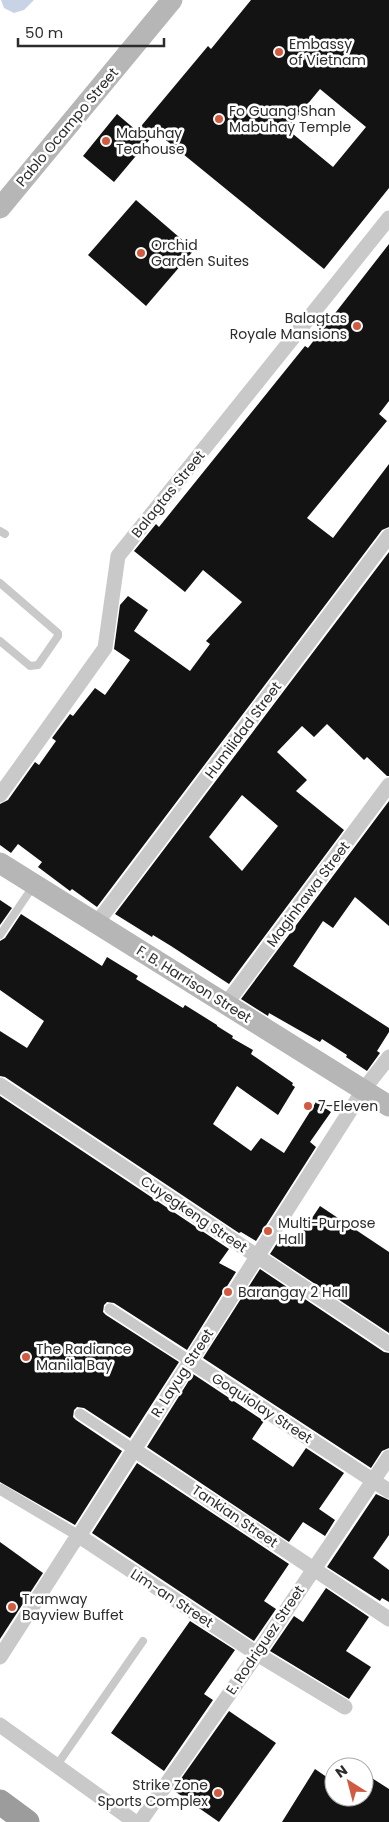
<svg xmlns="http://www.w3.org/2000/svg" width="389" height="1822" viewBox="0 0 389 1822" font-family="Poppins,sans-serif">
<style>
.water{fill:#c9d3e6}
.building{fill:#131313;fill-rule:evenodd}
.lines{fill:none;stroke-linecap:round;stroke-linejoin:round}
.service{stroke:#c9c9c9;stroke-width:8}
.pedestrian{stroke:#c9c9c9;stroke-width:11}
.minor{stroke:#c9c9c9;stroke-width:15}
.secondary{stroke:#b6b6b6;stroke-width:21}
.trunk{stroke:#9c9c9c;stroke-width:25}
.poi-dot{fill:#d05b41;stroke:#fff;stroke-width:2}
.labels{text-anchor:middle;dominant-baseline:central;stroke-width:5;stroke-linejoin:round;paint-order:stroke}
.poi-label{font-size:14px;fill:#2c2c2c;stroke:#fff;text-anchor:start}
.street-label{font-size:14px;fill:#2c2c2c;stroke:#fff}
</style>
<rect width="100%" height="100%" fill="#fff"/>
<!-- water -->
<path class="water" d="M1 0H34L24 10 14 13 4 8Z"/>
<!-- building -->
<g class="building">
<path d="M251 0H389V188L324 269 156 132 114 182 83 156 117 114 137 131 208 46 211 49ZM320 89 366 127 333 167 287 129Z"/>
<path d="M136 200 194 250 146 306 88 255Z"/>
<path d="M389 244V401L379 414 387 421 307 518 333 538 389 464V527L382 530 97 907 72 889 70 891 38 867 42 862 18 844 11 853 0 845V804L8 800 35 762 39 765 56 741 52 738 70 714 73 716 95 688 105 695 130 660 114 649 120 605 128 596 148 610 134 631 190 671 210 644 206 641 242 602 203 570 185 592 134 551 156 524 159 527 305 346 308 348Z"/>
<path d="M389 552V776H387L367 757 364 760 327 724 314 737 302 726 277 752 307 780 296 791 344 830 229 984 171 946 153 935 152 937 115 914ZM242 795 278 826 242 871 209 837Z"/>
<path d="M389 801V926L355 897 333 928 323 921 293 966 389 1028V1032L377 1051 380 1053 367 1071 346 1057 347 1055 322 1039 320 1042 269 1013 268 1016 241 999Z"/>
<path d="M0 900 12 908 0 925Z"/>
<path d="M21 914 102 966 107 957 138 976 136 979 183 1008 185 1005 217 1025V1026L233 1036 232 1038 253 1050 251 1054 293 1083 292 1085 295 1087 278 1115 237 1086 213 1124 251 1151 261 1138 284 1153 316 1102 331 1112 310 1142 316 1147 256 1241 241 1232 239 1233 5 1077 0 1076V1031L27 1048 44 1021 0 990V941L5 938Z"/>
<path d="M0 1096 229 1249 219 1263 236 1272 187 1350 114 1303 107 1302 104 1305 103 1312 106 1315 179 1362 130 1438 84 1408 77 1407 74 1410 73 1417 76 1420 122 1451 75 1525 0 1482Z"/>
<path d="M320 1206 389 1252V1333L270 1254 283 1234 296 1242Z"/>
<path d="M260 1269 384 1352 389 1353V1448L382 1451 371 1468 203 1358Z"/>
<path d="M193 1374 264 1421 252 1439 293 1467 306 1448 344 1473 319 1509 335 1520 325 1536 303 1522 289 1542 147 1447Z"/>
<path d="M137 1463 289 1564 264 1601 276 1609 254 1641 92 1533Z"/>
<path d="M376 1494 389 1500V1535L373 1558 389 1570V1602L382 1598 380 1601 327 1567Z"/>
<path d="M0 1542 43 1573 0 1639Z"/>
<path d="M326 1588 369 1617 346 1651 371 1667 349 1699 270 1651 294 1616 303 1622Z"/>
<path d="M190 1621 235 1650 204 1694 213 1700 164 1771 111 1733Z"/>
<path d="M229 1711 276 1743 219 1822 173 1790Z"/>
<path d="M315 1769 334 1782V1797H364V1773L389 1789V1822H282Z"/>
</g>
<g class="lines">
<!-- service -->
<g class="service">
<path d="M0 531 5 534"/>
<path d="M0 583 58 633V636L38 665 30 666 0 641"/>
<path d="M0 935 34 885"/>
<path d="M57 1765 143 1641"/>
</g>
<!-- pedestrian -->
<g class="pedestrian">
<path d="M110 1309 190 1361"/>
<path d="M80 1414 133 1449"/>
<path d="M0 1489 79 1536"/>
</g>
<!-- minor -->
<g class="minor">
<path d="M0 795 105 648 118 556 389 218"/>
<path d="M96 924 389 536"/>
<path d="M226 1004 389 785"/>
<path d="M0 1085 389 1344"/>
<path d="M190 1361 389 1491"/>
<path d="M133 1449 389 1619"/>
<path d="M79 1536 257 1654 345 1707"/>
<path d="M0 1657 73 1543 79 1536 364 1089 389 1057"/>
<path d="M0 1725 135 1822"/>
<path d="M140 1822 257 1654 389 1457"/>
</g>
<!-- secondary -->
<g class="secondary">
<path d="M0 208 172 0"/>
<path d="M0 863 389 1106"/>
</g>
<!-- trunk -->
<path class="trunk" d="M0 1802 27 1822"/>
</g>
<!-- markers -->
<g class="poi-dot">
<circle cx="279" cy="52" r="5"/>
<circle cx="219" cy="119" r="5"/>
<circle cx="106" cy="141" r="5"/>
<circle cx="141" cy="253" r="5"/>
<circle cx="357" cy="326" r="5"/>
<circle cx="308" cy="1106" r="5"/>
<circle cx="268" cy="1231" r="5"/>
<circle cx="228" cy="1292" r="5"/>
<circle cx="26" cy="1357" r="5"/>
<circle cx="12" cy="1607" r="5"/>
<circle cx="218" cy="1793" r="5"/>
</g>
<g class="labels">
<!-- poi labels -->
<g class="poi-label">
<text x="289" y="44">Embassy<tspan x="289" dy="16">of Vietnam</tspan></text>
<text x="229" y="111">Fo Guang Shan<tspan x="229" dy="16">Mabuhay Temple</tspan></text>
<text x="116" y="133">Mabuhay<tspan x="116" dy="16">Teahouse</tspan></text>
<text x="151" y="245">Orchid<tspan x="151" dy="16">Garden Suites</tspan></text>
<text x="347" y="318" text-anchor="end">Balagtas<tspan x="347" dy="16">Royale Mansions</tspan></text>
<text x="318" y="1106">7-Eleven</text>
<text x="278" y="1223">Multi-Purpose<tspan x="278" dy="16">Hall</tspan></text>
<text x="238" y="1292">Barangay 2 Hall</text>
<text x="36" y="1349">The Radiance<tspan x="36" dy="16">Manila Bay</tspan></text>
<text x="22" y="1599">Tramway<tspan x="22" dy="16">Bayview Buffet</tspan></text>
<text x="208" y="1785" text-anchor="end">Strike Zone<tspan x="208" dy="16">Sports Complex</tspan></text>
</g>
<!-- street labels -->
<g class="street-label">
<text transform="translate(67 127) rotate(-50)">Pablo Ocampo Street</text>
<text transform="translate(168 494) rotate(-51)">Balagtas Street</text>
<text transform="translate(243 730) rotate(-53)">Humilidad Street</text>
<text transform="translate(308 894) rotate(-53)">Maginhawa Street</text>
<text transform="translate(194 984) rotate(32)">F. B. Harrison Street</text>
<text transform="translate(194 1214) rotate(34)">Cuyegkeng Street</text>
<text transform="translate(182 1373) rotate(-57)">R. Layug Street</text>
<text transform="translate(262 1408) rotate(33)">Goquiolay Street</text>
<text transform="translate(235 1516) rotate(34)">Tankian Street</text>
<text transform="translate(172 1598) rotate(33)">Lim-an Street</text>
<text transform="translate(265 1640) rotate(-56)">E. Rodriguez Street</text>
</g>
</g>
<!-- north arrow -->
<g transform="translate(349 1782) rotate(324)"><circle r="24" fill="#ffffff" stroke="#ababab"/>
<path d="M0-4L9 19L0 12L-9 19Z" fill="#d05b41"/>
<text y="-8" font-size="14" font-weight="bold" text-anchor="middle" fill="#2c2c2c">N</text>
</g>
<!-- scale -->
<path d="M18 38v8h146v-8" fill="none" stroke="#2c2c2c" stroke-width="2.5"/>
<text x="25" y="38" font-size="15" fill="#2c2c2c" stroke="#ffffff" stroke-width="4" paint-order="stroke">50 m</text>
</svg>
